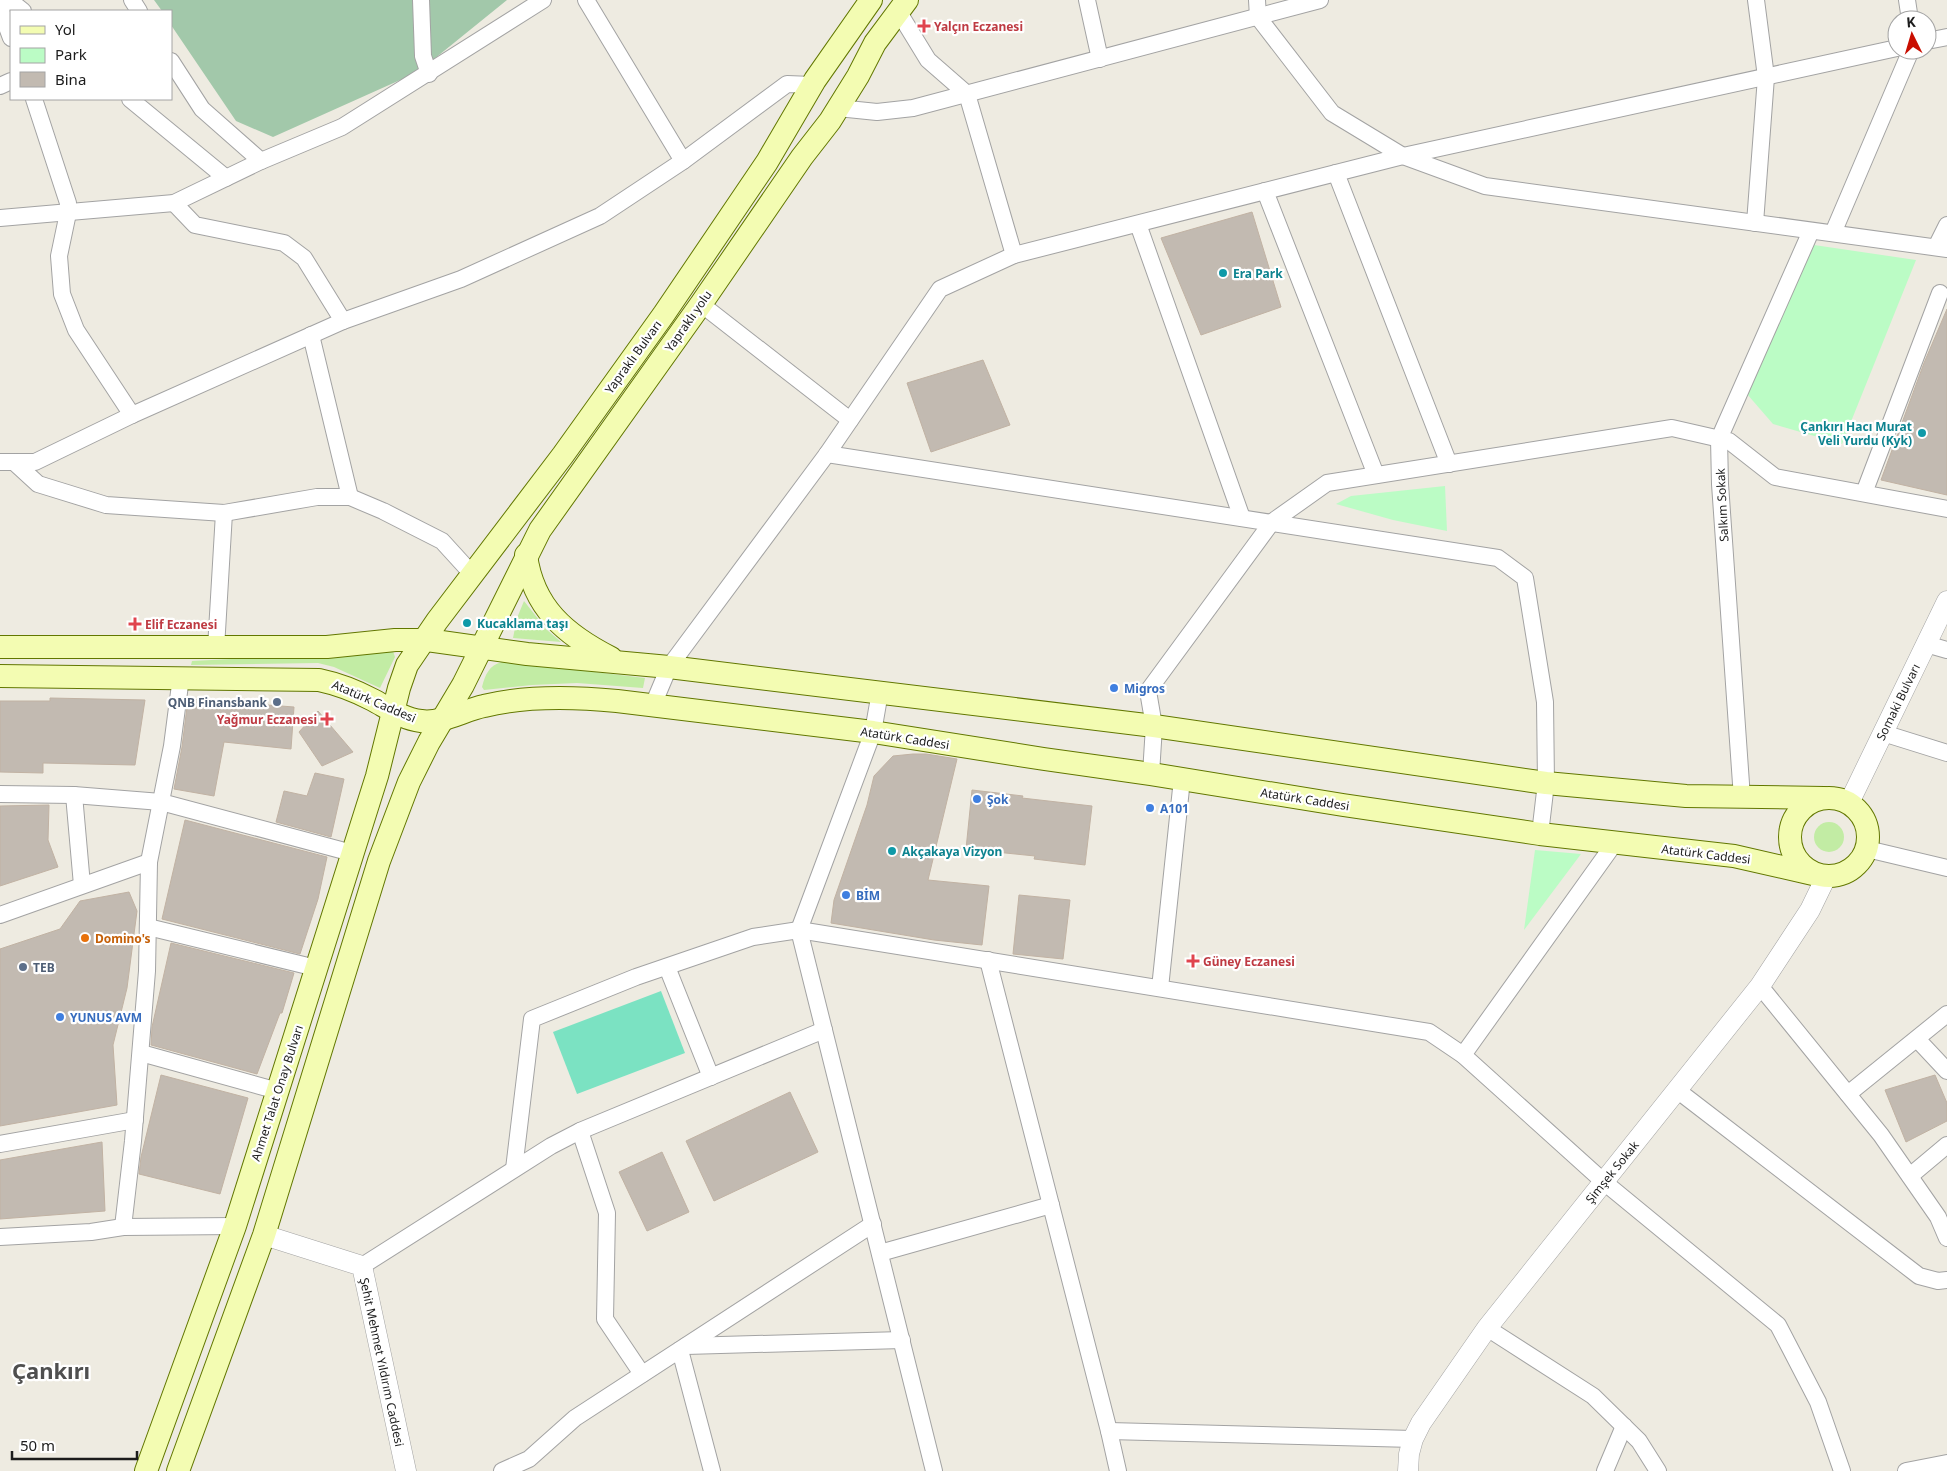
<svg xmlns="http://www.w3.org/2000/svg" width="1947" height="1471" viewBox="0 0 1947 1471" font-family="'Noto Sans',sans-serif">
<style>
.grass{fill:#c2eca4}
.cemetery{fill:#a2c8aa}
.park{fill:#bbfcc5}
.pitch{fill:#7be2c2}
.building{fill:#c2bab1;stroke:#c1b2a3}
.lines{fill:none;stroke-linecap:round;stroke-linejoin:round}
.minor-casing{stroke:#a3a3a3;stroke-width:18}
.tertiary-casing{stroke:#a3a3a3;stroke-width:21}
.secondary-casing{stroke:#627700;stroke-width:24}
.minor{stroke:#fff;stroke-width:16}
.tertiary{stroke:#fff;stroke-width:20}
.secondary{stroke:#f3fcb2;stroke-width:22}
.health-dot{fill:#e0444e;stroke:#fff;stroke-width:2}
.culture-dot{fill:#0f9aa8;stroke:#fff;stroke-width:2}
.shop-dot{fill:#3f7fe0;stroke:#fff;stroke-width:2}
.service-dot{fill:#5c6f8a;stroke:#fff;stroke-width:2}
.food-dot{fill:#e8710a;stroke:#fff;stroke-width:2}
.labels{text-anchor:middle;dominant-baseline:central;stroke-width:4.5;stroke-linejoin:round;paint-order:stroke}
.health-label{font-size:12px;font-weight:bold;fill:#be3a42;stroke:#fff;text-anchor:start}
.culture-label{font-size:12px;font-weight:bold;fill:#0d838f;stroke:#fff;text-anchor:start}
.street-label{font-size:12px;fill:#1c1c1c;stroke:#fff}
.shop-label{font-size:12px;font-weight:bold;fill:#366cbe;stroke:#fff;text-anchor:start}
.service-label{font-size:12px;font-weight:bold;fill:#4e5e75;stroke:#fff;text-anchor:end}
.food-label{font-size:12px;font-weight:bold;fill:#c56008;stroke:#fff;text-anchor:start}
.town-label{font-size:22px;font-weight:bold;fill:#4f4f4f;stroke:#fff}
</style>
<rect width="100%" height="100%" fill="#eeebe1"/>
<!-- grass -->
<g class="grass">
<path d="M524 601 546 629 561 642 513 638 517 618Z"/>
<path d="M393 651 395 657 380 688 334 667 318 663 191 665 192 661Z"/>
<path d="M502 662 520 663 645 678 643 688 577 683 532 685 484 690 482 687C485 675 489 665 502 662Z"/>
<circle cx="1829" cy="837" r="15"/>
</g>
<!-- cemetery -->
<path class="cemetery" d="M154 0H507L418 72 273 137 236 121 171 25V11H162Z"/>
<!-- park -->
<g class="park">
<path d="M1814 245 1916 260 1842 444 1773 424 1747 394Z"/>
<path d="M1445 486 1447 531 1393 520 1336 504 1351 496Z"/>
<path d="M1535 850 1581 854 1524 930Z"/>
</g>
<!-- pitch -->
<path class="pitch" d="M661 991 685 1053 577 1094 553 1032Z"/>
<!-- building -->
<g class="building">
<path d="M1252 212 1281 307 1201 335 1161 238Z"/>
<path d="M1947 309V495L1881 480 1924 363Z"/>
<path d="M983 360 1010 425 931 452 907 383Z"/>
<path d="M50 698 145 700 135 765 43 763V773L0 772V701H50Z"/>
<path d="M188 699 294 707 291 749 224 742 214 796 174 789 182 747Z"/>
<path d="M318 711 353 752 322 766 299 732Z"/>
<path d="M913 754H926L957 759 928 880 989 886 982 945 934 940 831 923 834 900 867 805 874 776 893 756Z"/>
<path d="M315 773 344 779 331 837 276 822 284 791 307 796Z"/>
<path d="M972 790 1023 796 1022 798 1092 806 1085 865 1034 859 1035 856 966 849Z"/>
<path d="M49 805 48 840 58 867 0 886V806Z"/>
<path d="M185 820 327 857 318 899 300 954 162 919Z"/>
<path d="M129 892 137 911 127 988 113 1045 117 1105 0 1126V949L60 929 80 901Z"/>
<path d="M1019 895 1070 900 1063 959 1013 954Z"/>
<path d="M171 943 294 973 282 1013H280L257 1074 151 1045 152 1027Z"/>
<path d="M161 1075 248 1098 220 1194 139 1174 141 1157Z"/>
<path d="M1935 1075 1947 1103V1121L1906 1142 1885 1090Z"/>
<path d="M790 1092 818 1152 714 1201 686 1141Z"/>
<path d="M102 1142 105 1211 0 1219V1160Z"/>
<path d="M662 1152 689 1212 647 1231 619 1172Z"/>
</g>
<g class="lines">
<defs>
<g id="minor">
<path d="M9 0 23 11"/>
<path d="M132 0 139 11"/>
<path d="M421 0 423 56 429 74"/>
<path d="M586 0 683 161"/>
<path d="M1087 0 1100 59"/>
<path d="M1257 0 1258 17 1332 113 1403 156 1485 186 1947 249"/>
<path d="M1907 0 1910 20"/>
<path d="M0 8 11 38"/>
<path d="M898 11 928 60 967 94 1014 255"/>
<path d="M1927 41 1947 37"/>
<path d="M171 61 202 109 261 161"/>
<path d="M0 86 11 81"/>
<path d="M34 99 68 203V213L59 256 62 294 76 330 132 415"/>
<path d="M130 99 226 178"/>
<path d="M838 108 877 112 913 108 1320 0"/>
<path d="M1336 173 1449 464"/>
<path d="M1265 191 1376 475"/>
<path d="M174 203 195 225 284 243 304 258 343 321"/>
<path d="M0 218 174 203 261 161 342 127 543 0"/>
<path d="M1755 223 1766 77 1756 0"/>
<path d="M1138 224 1242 518"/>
<path d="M1833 233 1911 50"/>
<path d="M1936 247 1947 225"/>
<path d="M701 304 850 420"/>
<path d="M311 335 350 497"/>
<path d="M827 454 1498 558 1525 578 1545 702 1546 783 1540 834"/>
<path d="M0 462H35L132 415 343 321 461 279 600 216 683 161 787 84 812 85"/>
<path d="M14 462 38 484 106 505 224 513 317 497H350L383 511 442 541 473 575"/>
<path d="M1864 493 1940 293"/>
<path d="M1926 644 1947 650"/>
<path d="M216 648 224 513"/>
<path d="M880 692 873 732 799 930 934 1471"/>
<path d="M653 705 669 667 827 454 940 289 1014 255 1403 156 1897 48"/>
<path d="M1883 733 1947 753"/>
<path d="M1151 774 1154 726 1148 691 1272 522 1327 483 1672 428 1729 441 1775 477 1947 509"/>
<path d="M0 794 74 795 161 802 352 853"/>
<path d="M74 795 82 885"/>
<path d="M1742 798 1720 484 1719 439 1811 231"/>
<path d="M1867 849 1947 868"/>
<path d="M0 915 149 862"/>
<path d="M148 927 316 968"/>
<path d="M988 960 1109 1431 1118 1471"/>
<path d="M667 967 711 1077"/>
<path d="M1760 986 1881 1135 1938 1217 1947 1238"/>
<path d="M1160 988 1182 779"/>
<path d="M1917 1039 1947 1071"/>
<path d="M141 1053 278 1091"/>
<path d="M1463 1055 1614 844"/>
<path d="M1677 1090 1919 1276 1938 1281 1947 1280"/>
<path d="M1848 1094 1947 1014"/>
<path d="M580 1131 607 1213 605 1319 642 1374"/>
<path d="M0 1144 135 1120"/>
<path d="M514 1169 532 1019 636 977 753 937 799 930 1429 1032 1463 1055 1604 1182 1778 1325 1818 1402 1842 1471"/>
<path d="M1910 1176 1947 1145"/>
<path d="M123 1227 133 1141 147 971 149 862 172 746 181 677"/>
<path d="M0 1237 91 1232 123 1227 235 1226"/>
<path d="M880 1253 1051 1205"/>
<path d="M362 1266 551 1146 580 1131 824 1030"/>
<path d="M1487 1328 1593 1396 1639 1441 1658 1471"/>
<path d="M686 1346 902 1340"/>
<path d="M680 1350 712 1471"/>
<path d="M1109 1431 1413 1439"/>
<path d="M502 1471 529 1459 575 1418 873 1224"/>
<path d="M1605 1471 1624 1426"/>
<path d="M1906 1471 1947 1463"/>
</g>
<g id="tertiary">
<path d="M1849 803 1947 601"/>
<path d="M264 1235 362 1266 406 1471"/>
<path d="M1408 1471 1409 1454 1413 1439 1421 1423 1487 1328 1760 986 1810 910 1826 877"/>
</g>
<g id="secondary">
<path d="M526 555C533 608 566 635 611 658"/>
<path d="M0 647H327L395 640H427L527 654 669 667 1154 726 1546 783 1686 796 1824 798"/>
<path d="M0 676 319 680C338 684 356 691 373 700 388 708 403 719 421 721 442 724 464 710 484 706 524 696 575 697 617 701L873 732 1044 759 1151 774 1343 805 1540 834 1734 856 1813 874"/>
<circle cx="1829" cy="837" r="39"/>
<path d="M146 1471 235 1226 377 776 399 688 407 665 437 621 563 455 664 314 767 162 815 80 871 0"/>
<path d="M178 1471 264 1235 379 861 409 782 429 742 463 685 540 530 701 304 802 157 830 121 858 76 875 43 907 0"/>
</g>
</defs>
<!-- minor casing -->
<use href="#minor" class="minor-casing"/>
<!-- tertiary casing -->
<use href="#tertiary" class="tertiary-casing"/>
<!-- secondary casing -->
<use href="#secondary" class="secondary-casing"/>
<!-- minor -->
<use href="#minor" class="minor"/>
<!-- tertiary -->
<use href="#tertiary" class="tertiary"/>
<!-- secondary -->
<use href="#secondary" class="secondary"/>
</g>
<!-- markers -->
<g class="health-dot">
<path d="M921.5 18.5h5v5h5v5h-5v5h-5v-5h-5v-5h5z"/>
<path d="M132.5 616.5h5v5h5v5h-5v5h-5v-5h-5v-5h5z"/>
<path d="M324.5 711.5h5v5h5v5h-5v5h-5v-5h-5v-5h5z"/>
<path d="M1190.5 953.5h5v5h5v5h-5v5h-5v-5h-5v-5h5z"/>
</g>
<g class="culture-dot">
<circle cx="1223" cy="273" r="5"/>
<circle cx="1922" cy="433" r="5"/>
<circle cx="467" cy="623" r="5"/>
<circle cx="892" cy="851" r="5"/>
</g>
<g class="shop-dot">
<circle cx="1114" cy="688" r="5"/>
<circle cx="977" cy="799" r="5"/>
<circle cx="1150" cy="808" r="5"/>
<circle cx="846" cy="895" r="5"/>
<circle cx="60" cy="1017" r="5"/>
</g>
<g class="service-dot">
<circle cx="277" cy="702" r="5"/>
<circle cx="23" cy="967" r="5"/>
</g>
<circle class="food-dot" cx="85" cy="938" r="5"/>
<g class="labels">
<!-- health labels -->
<g class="health-label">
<text x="934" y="26">Yalçın Eczanesi</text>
<text x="145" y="624">Elif Eczanesi</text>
<text x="317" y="719" text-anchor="end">Yağmur Eczanesi</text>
<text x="1203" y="961">Güney Eczanesi</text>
</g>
<!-- culture labels -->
<g class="culture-label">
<text x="1233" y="273">Era Park</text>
<text x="1912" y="426" text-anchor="end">Çankırı Hacı Murat<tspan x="1912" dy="14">Veli Yurdu (Kyk)</tspan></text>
<text x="477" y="623">Kucaklama taşı</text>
<text x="902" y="851">Akçakaya Vizyon</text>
</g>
<!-- street labels -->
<g class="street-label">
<text transform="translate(688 321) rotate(-55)">Yapraklı yolu</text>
<text transform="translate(633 357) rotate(-54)">Yapraklı Bulvarı</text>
<text transform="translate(1722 505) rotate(-93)">Salkım Sokak</text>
<text transform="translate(374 701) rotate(23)">Atatürk Caddesi</text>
<text transform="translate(1898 702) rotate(-64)">Somaki Bulvarı</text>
<text transform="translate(905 738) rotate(9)">Atatürk Caddesi</text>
<text transform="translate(1305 799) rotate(9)">Atatürk Caddesi</text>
<text transform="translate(1706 854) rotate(7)">Atatürk Caddesi</text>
<text transform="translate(277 1093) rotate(-72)">Ahmet Talat Onay Bulvarı</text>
<text transform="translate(1612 1172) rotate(-51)">Şimşek Sokak</text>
<text transform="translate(382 1362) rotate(78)">Şehit Mehmet Yıldırım Caddesi</text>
</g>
<!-- shop labels -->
<g class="shop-label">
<text x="1124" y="688">Migros</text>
<text x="987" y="799">Şok</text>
<text x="1160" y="808">A101</text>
<text x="856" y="895">BİM</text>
<text x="70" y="1017">YUNUS AVM</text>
</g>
<!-- service labels -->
<g class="service-label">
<text x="267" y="702">QNB Finansbank</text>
<text x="33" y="967" text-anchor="start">TEB</text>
</g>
<!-- food labels -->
<g class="food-label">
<text x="95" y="938">Domino's</text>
</g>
<!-- town labels -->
<g class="town-label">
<text x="51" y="1370">Çankırı</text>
</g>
</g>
<!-- legend -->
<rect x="10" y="10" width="162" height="90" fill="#ffffff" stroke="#a4a4a4"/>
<rect x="20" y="26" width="25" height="8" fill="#f3fcb2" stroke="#a4a4a4"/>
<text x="55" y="35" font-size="15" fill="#1c1c1c">Yol</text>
<rect x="20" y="48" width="25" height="15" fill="#bbfcc5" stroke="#a4a4a4"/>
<text x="55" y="60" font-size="15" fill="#1c1c1c">Park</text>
<rect x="20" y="72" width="25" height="15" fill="#c2bab1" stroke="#a4a4a4"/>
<text x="55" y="85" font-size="15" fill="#1c1c1c">Bina</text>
<!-- north arrow -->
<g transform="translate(1912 35) rotate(355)"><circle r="24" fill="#ffffff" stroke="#a4a4a4"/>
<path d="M0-4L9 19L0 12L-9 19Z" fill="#c90e00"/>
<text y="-8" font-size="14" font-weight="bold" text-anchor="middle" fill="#1c1c1c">K</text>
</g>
<!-- scale -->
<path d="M12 1451v8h125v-8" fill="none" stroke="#1c1c1c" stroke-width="2.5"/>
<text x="20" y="1451" font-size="15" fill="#1c1c1c" stroke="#ffffff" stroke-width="4" paint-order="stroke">50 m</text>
</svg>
